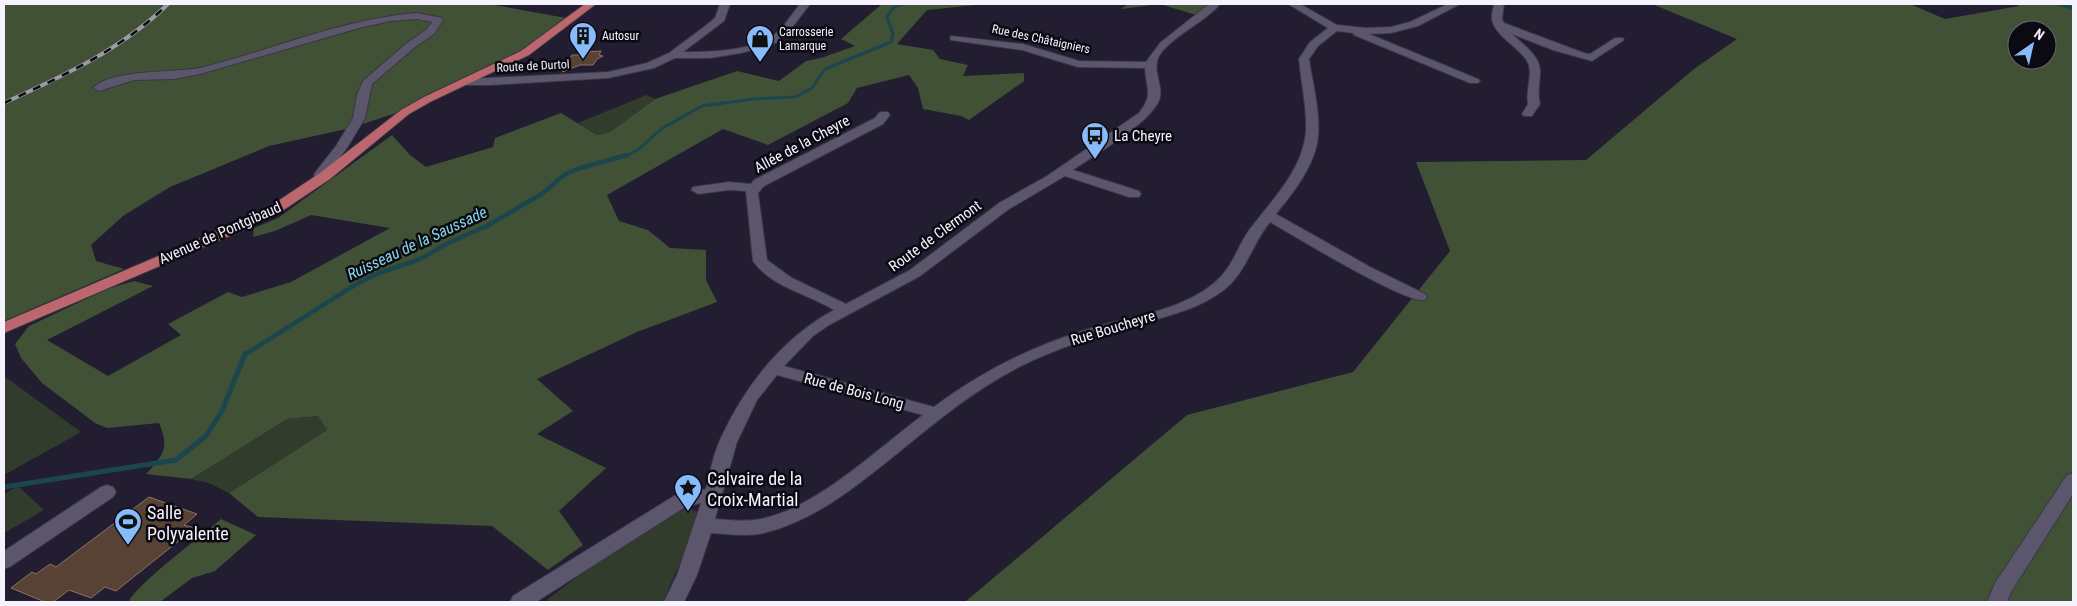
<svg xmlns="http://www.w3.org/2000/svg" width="2077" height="606" viewBox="0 0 2077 606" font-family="'Roboto Condensed',sans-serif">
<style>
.green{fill:#323c2c}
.forest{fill:#415135;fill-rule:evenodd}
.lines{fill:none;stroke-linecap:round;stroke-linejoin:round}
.stream-far2{stroke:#1b464f;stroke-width:3}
.stream-far1{stroke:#1b464f;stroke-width:4.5}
.stream{stroke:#1b464f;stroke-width:5}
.building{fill:#574235;stroke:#8a7365}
.minor-casing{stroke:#3a3645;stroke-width:2}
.major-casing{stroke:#3a3645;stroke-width:2}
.minor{fill:#5b566c;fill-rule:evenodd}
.major{fill:#bb676d;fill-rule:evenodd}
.rail-casing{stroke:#9d9aa8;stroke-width:4}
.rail{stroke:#0b0911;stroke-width:2.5;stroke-dasharray:8;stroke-linecap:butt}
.labels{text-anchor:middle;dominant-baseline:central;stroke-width:5;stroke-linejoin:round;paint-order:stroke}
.far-poi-label{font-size:12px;fill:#f5f3fe;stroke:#0b0911;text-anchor:start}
.far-street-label{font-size:12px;fill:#f5f3fe;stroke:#0b0911}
.poi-label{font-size:15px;fill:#f5f3fe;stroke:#0b0911;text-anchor:start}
.street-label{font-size:15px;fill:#f5f3fe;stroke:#0b0911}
.water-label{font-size:16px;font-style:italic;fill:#89d6e7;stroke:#0b0911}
.near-poi-label{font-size:18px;fill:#f5f3fe;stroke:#0b0911;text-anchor:start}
</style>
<rect width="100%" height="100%" fill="#221d30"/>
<!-- green -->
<g class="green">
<path d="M646 95 655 99 610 132 597 135 578 123Z"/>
<path d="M4 376 81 432 4 475Z"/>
<path d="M318 416 327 430 229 493 209 483 191 479 287 419Z"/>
<path d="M18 486 44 510 4 533V494Z"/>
<path d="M685 506 697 512 683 556 663 602H544L606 555Z"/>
</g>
<!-- forest -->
<g class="forest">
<path d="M4 4H489L572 19 523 55 411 108 351 128 269 146 170 187 123 216 91 245 96 261 124 269 4 321Z"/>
<path d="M882 4H986L927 10 897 44 933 50 940 59 968 65 963 76 1024 73V81L969 120 961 116 923 109 918 88 909 75 857 88 848 103 768 145 723 129 607 195 619 221 648 230 670 248 706 250V280L717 302 637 332 537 379 573 411 537 434 606 468 559 511 583 545 548 570 492 526 258 517 229 493 327 430 318 416 287 419 191 479 146 474C163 456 170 447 159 423L107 428 95 423 42 383 21 358 15 344 29 326 107 289 134 281 153 286 47 340 108 376 181 335 168 324 228 292 242 297 291 282 390 228 311 215 275 231 253 237 254 228 278 218 392 135 410 155 426 167 493 147 495 138 561 113 597 135 610 132 655 99 737 71 779 81 806 61 821 58 855 46 841 39Z"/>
<path d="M1128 4H1211L1196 15 1160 4 1121 9Z"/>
<path d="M1652 4H1910L1945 19 2019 6 2015 4H2073V602H965L1187 415 1353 372 1450 251 1416 162 1586 160 1694 69 1737 39ZM2017 30H2047V60H2017Z"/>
<path d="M221 519 256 535 215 571 192 578 160 602H129C133 587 205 533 221 519Z"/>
</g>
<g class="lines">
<!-- stream-far2 -->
<g class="stream-far2">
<path d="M2057 4 2073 8"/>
<path d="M625 157 639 149 661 129 702 106 753 99 795 97 812 88 825 69 891 42 893 34 887 17 893 8 902 4"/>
</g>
<!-- stream-far1 -->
<path class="stream-far1" d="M244 355 355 285 379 273 420 259 448 243 487 226 543 193 564 175 577 169 627 155"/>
<!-- stream -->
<path class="stream" d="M4 487 176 460 206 436 222 411 245 354"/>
</g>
<!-- building -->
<g class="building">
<path d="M601 51 599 55 603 56 597 59 593 65H580L562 72 572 55H582L584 52Z"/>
<path d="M149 497 197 514 184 525 195 528 116 591 105 587 91 598 69 590 53 602H45L11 588 32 572 36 574 50 564 56 567Z"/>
</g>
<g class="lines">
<defs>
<g id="minor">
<path d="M720 4H730L724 21 683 52C709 52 754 51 775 34 785 26 792 14 800 4H810L791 29 779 41 771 45 741 53 710 58H675L654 68 608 78 491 85H466L460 82 466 79 608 72 647 63 669 53 704 27 715 18Z"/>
<path d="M1209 4H1220C1204 23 1177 33 1161 53 1150 68 1163 82 1160 97 1155 121 1094 155 1073 170L1139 191 1141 194 1139 197H1129L1065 176 1009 209 920 276 829 325 813 336 784 366 934 407C979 373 1028 348 1082 331 1124 317 1177 313 1213 284 1235 266 1236 246 1253 225 1275 197 1303 168 1306 131 1307 107 1301 82 1299 59L1310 42 1328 28 1288 4H1300L1337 25 1366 28 1391 27 1410 22 1448 4H1460L1418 26 1391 33 1369 34 1478 79 1480 81 1478 83H1470L1354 35 1353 33 1337 31 1318 46 1309 59C1313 86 1322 117 1317 144 1311 171 1292 194 1276 214L1372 268 1425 294 1427 297 1425 300C1407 305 1293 235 1270 222 1251 245 1246 275 1221 292 1195 311 1163 317 1133 326 1095 336 1058 348 1023 365 977 388 938 420 899 452 858 485 816 520 764 533 747 537 728 534 711 533L697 575 684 602H664L677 575 701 503 685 507 536 602H510L513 596 674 496 706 489C710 473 713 455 720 440 745 386 781 339 834 310 808 294 771 287 753 261L746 191 729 190 698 194 691 190 693 187 729 182 751 184 754 180 875 118 880 112H888L890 115 883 124 764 186 758 193 767 260 792 278 846 304 910 270 999 203 1047 176 1139 113C1154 94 1146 89 1145 68L1078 67 1022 50 951 40 950 38 951 36 1023 44 1079 61 1146 62 1160 43ZM777 375 923 415C877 449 818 507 761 519 746 522 730 520 715 519L737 442 757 400Z"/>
<path d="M1494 4H1504L1502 19 1504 23 1584 53 1590 54 1615 38H1623L1624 40 1592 61 1553 50 1512 34C1522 44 1541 56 1540 72 1540 83 1537 93 1540 104L1532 116H1524L1522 114 1528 104C1525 91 1534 72 1527 61 1518 46 1496 37 1492 20 1491 15 1493 9 1494 4Z"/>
<path d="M417 13 442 18 443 20 434 34 415 47 372 84 365 118 347 148 328 173 331 176 325 180 315 177 314 174 336 146 353 118 357 95 363 81 407 43 426 30 432 22 417 19 390 21 359 28 200 74 174 79 134 80 99 91 93 88C111 69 173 73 200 68 273 50 342 19 417 13Z"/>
<path d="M2073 473V494L2011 592 2007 602H1987L1995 583 2067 475Z"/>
<path d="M107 485 113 487 116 492 113 497 11 566 4 569V551L101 487Z"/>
</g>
<path id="major" d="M585 4H596L529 55 432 101 409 114 330 179 282 211 241 231 4 333V322L231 225 272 205 320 173 401 110 424 97 521 51Z"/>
</defs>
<!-- minor casing -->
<use href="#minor" class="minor-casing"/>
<!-- major casing -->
<use href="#major" class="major-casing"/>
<!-- minor -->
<use href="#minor" class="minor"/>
<!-- major -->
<use href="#major" class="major"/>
<defs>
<path id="rail" d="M4 103C63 76 121 50 168 4"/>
</defs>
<!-- rail casing -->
<use href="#rail" class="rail-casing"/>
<!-- rail -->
<use href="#rail" class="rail"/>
</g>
<!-- icons -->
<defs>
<symbol id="building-pin" viewBox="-11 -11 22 30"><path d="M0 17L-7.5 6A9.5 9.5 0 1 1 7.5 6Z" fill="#87bbfb" stroke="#0b0911"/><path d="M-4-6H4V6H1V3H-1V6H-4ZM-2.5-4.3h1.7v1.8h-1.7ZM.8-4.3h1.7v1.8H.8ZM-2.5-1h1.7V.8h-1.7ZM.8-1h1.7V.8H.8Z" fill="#111"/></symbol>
<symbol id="shop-pin" viewBox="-11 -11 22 30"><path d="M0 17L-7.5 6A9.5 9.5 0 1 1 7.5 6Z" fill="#87bbfb" stroke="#0b0911"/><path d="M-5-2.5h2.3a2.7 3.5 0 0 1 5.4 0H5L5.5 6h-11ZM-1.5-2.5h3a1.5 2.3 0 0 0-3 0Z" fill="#111"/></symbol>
<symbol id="bus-pin" viewBox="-11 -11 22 30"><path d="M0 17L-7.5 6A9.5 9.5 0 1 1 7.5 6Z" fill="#87bbfb" stroke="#0b0911"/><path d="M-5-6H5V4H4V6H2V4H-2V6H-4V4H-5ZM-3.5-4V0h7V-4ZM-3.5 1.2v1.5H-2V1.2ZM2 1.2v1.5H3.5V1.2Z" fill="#111"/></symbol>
<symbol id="sight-pin" viewBox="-11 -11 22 30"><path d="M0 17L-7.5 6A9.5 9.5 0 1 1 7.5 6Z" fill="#87bbfb" stroke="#0b0911"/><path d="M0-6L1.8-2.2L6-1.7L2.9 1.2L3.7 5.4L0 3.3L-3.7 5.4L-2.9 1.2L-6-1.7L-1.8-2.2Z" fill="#111"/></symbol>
<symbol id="stadium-pin" viewBox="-11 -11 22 30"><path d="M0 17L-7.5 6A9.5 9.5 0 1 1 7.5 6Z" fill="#87bbfb" stroke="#0b0911"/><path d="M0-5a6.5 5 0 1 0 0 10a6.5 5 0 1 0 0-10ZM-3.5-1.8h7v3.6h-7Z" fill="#111"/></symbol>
</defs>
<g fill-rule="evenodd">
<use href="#building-pin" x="567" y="20" width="32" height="43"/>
<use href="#shop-pin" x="744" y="23" width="32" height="43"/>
<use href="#bus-pin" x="1079" y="120" width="32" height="43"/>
<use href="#sight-pin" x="672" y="472" width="32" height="43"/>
<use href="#stadium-pin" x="112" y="506" width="32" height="43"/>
</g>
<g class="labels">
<!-- far-poi labels -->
<g class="far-poi-label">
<text x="779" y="32">Carrosserie<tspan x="779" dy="14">Lamarque</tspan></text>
<text x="602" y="36">Autosur</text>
</g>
<!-- far-street labels -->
<g class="far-street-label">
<text transform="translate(1041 39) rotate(12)">Rue des Châtaigniers</text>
<text transform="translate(533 66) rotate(-3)">Route de Durtol</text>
</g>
<!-- poi labels -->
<g class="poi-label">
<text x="1114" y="136">La Cheyre</text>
</g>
<!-- street labels -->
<g class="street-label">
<text transform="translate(802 144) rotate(-28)">Allée de la Cheyre</text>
<text transform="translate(220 233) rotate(-24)">Avenue de Pontgibaud</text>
<text transform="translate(935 236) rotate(-36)">Route de Clermont</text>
<text transform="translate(1113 328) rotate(-17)">Rue Boucheyre</text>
<text transform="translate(854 391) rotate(15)">Rue de Bois Long</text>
</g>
<!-- water labels -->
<g class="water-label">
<text transform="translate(417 243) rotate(-25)">Ruisseau de la Saussade</text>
</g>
<!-- near-poi labels -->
<g class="near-poi-label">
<text x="707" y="478">Calvaire de la<tspan x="707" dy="21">Croix-Martial</tspan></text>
<text x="147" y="512">Salle<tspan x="147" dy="21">Polyvalente</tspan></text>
</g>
</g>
<!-- border -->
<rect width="2077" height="606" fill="none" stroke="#f5f3fe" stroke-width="10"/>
<!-- north arrow -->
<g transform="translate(2032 45) rotate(34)"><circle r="24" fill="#0b0911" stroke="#696770"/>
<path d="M0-4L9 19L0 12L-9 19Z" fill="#87bbfb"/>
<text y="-8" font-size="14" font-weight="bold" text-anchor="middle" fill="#f5f3fe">N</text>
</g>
</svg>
